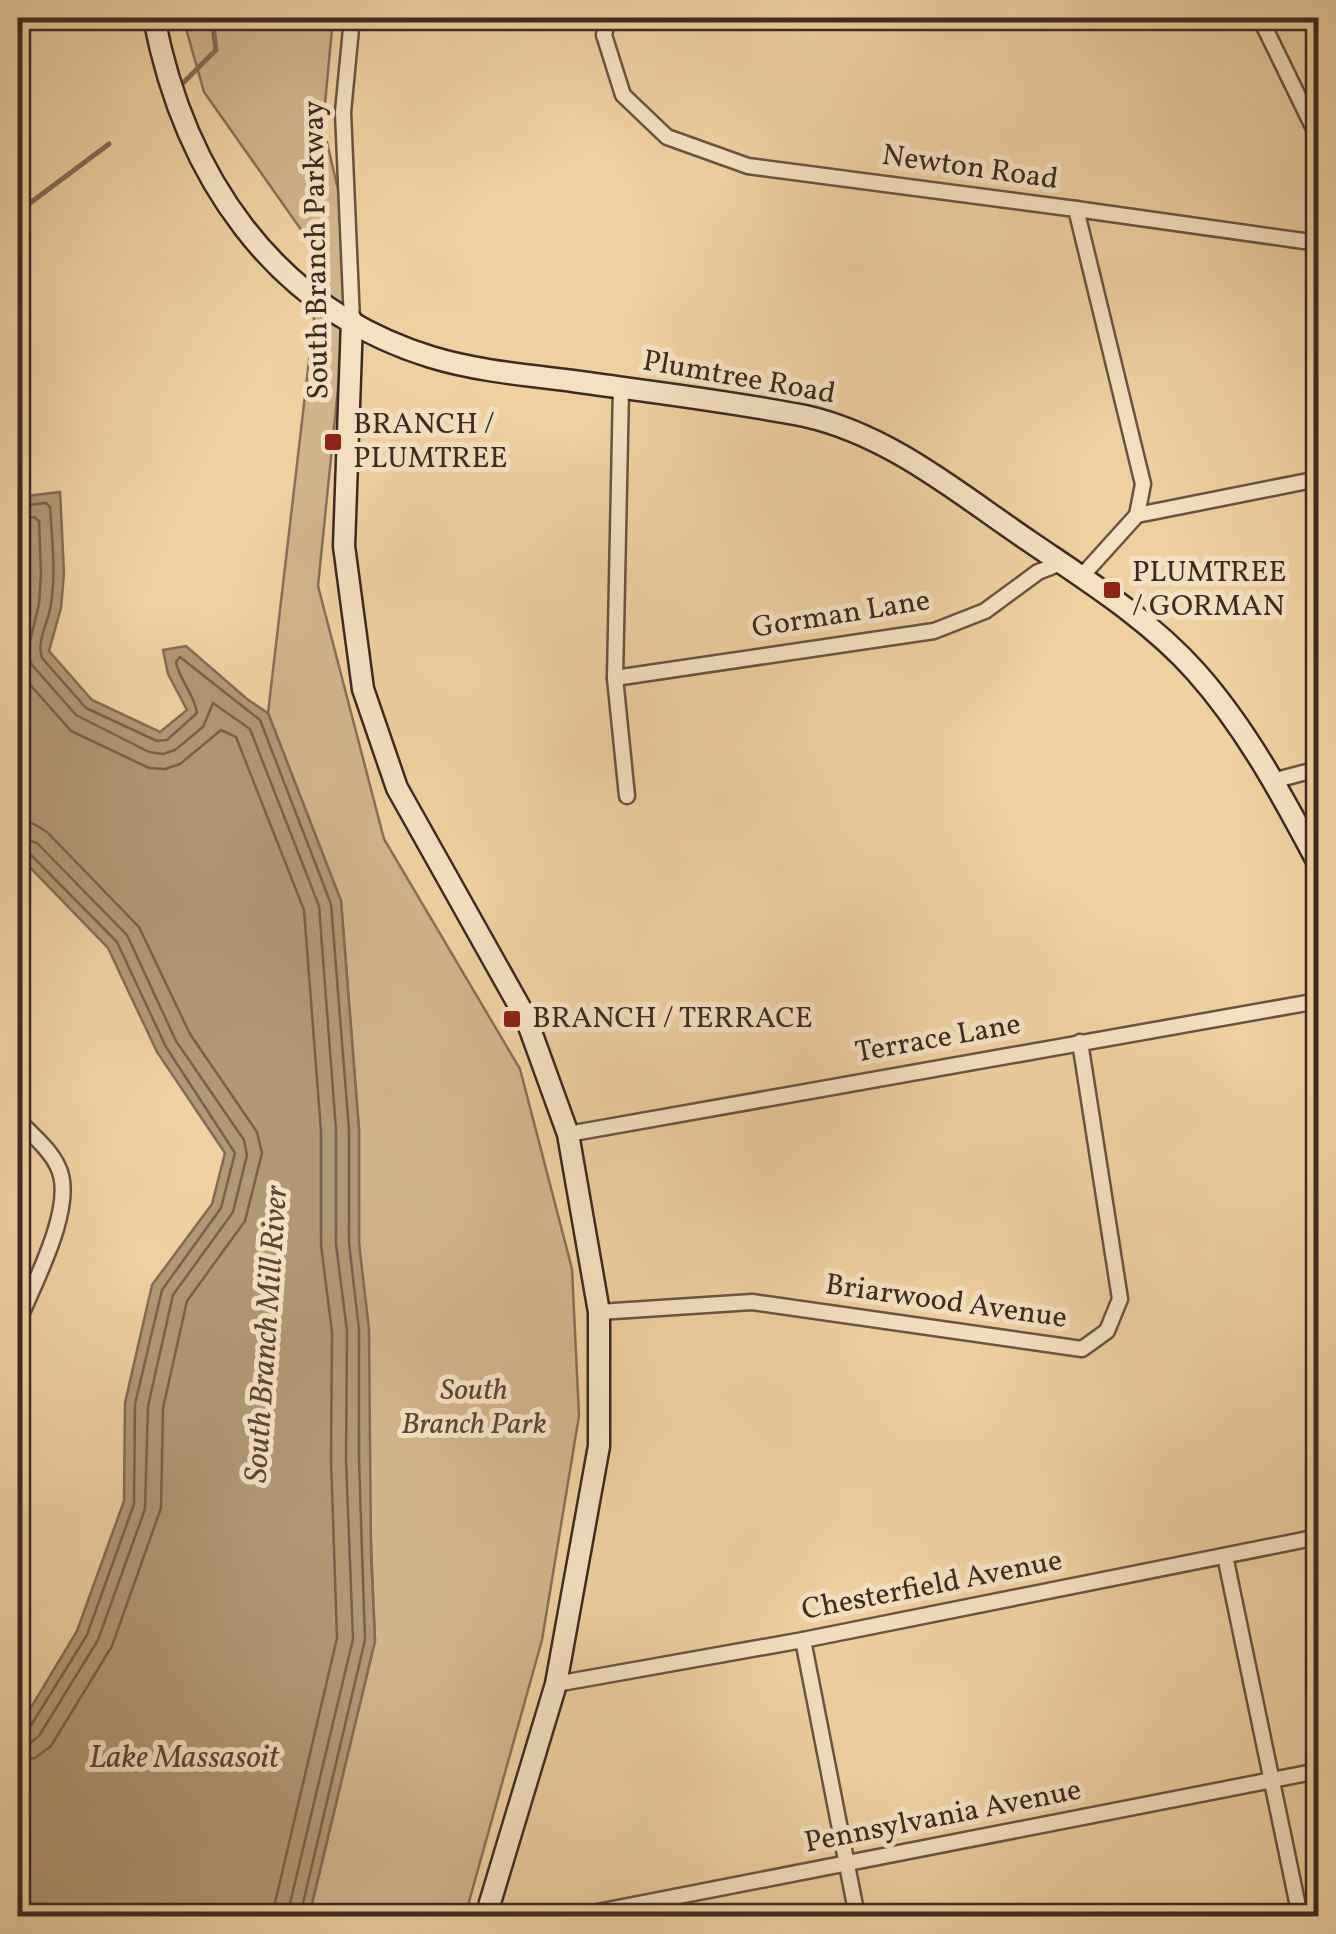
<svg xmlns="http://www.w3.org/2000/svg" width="1336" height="1934" viewBox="0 0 1336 1934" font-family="Vollkorn,serif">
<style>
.green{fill:#d0b48c;stroke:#867058;stroke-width:2.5}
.water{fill:#b19876;stroke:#826c55;stroke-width:2.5}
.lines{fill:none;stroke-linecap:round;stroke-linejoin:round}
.shore{stroke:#76624c;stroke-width:2.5}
.stream{stroke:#826c55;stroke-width:5}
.street-casing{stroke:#685442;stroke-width:19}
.secondary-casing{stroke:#3b2b23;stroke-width:25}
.street{stroke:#f4e0c2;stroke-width:14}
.secondary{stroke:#f4e0c2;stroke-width:20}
.poi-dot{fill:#8f2418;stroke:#f4e0c2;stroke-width:4}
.labels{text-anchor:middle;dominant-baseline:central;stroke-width:10;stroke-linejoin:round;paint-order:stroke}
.street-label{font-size:30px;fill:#3b2b23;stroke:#f4e0c2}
.poi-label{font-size:30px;fill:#3b2b23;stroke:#f4e0c2;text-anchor:start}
.park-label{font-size:30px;font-style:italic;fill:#594638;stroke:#f4e0c2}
.water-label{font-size:32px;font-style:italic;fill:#584638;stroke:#f4e0c2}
</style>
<rect width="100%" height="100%" fill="#eed0a1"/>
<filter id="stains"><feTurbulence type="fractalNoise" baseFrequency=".002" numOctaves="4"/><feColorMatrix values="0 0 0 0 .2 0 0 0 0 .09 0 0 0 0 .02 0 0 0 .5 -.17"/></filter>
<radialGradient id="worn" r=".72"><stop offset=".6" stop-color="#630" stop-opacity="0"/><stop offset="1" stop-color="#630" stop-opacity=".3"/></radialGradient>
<!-- green -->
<path class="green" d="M183 18H333L323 125 352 250 318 586 384 839 520 1069 572 1269 579 1416 542 1640 465 1916H309L375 1641 359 1243V1130L341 901 268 713 321 258 204 92Z"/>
<!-- water -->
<path class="water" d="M60 492 64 573 61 608 49 651 92 700 160 732 187 710 168 674 163 650 186 646 247 699 268 713 341 901 359 1130V1243L369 1329 371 1555 375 1641 309 1916H18V1729L77 1631 124 1501 125 1403 152 1285 212 1204 225 1153 157 1052 108 948 18 855V497Z"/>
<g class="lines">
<!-- shore -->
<g class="shore">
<path d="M18 506 46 503 50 507C52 539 56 572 51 604 49 621 36 641 42 658L86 708 157 741 167 740 197 713C195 695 179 680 176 662L180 657 260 720 331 904 349 1130V1243L359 1330V1460L365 1640 300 1916"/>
<path d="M18 519 34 517 39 521 41 573 39 604 27 654 32 665 76 715 149 752 163 754 175 750 203 727 213 703 250 729 319 906 336 1130V1244L347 1331 346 1460 353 1639 287 1916"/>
<path d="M18 671 71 731 149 768 165 769 180 764 221 730 236 737 304 910 321 1131V1245L332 1332 331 1460 337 1638 272 1916"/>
<path d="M18 822 34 824 47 832 139 927 190 1034 257 1132 262 1153 245 1221 187 1301 163 1408 161 1508 112 1646 51 1746 35 1758 18 1760"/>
<path d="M18 837 37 843 127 935 176 1041 244 1140 247 1155 233 1212 173 1295 148 1406 145 1509 98 1640 39 1736 29 1744 18 1745"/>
<path d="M18 850 29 853 117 942 166 1047 235 1153 221 1208 162 1290 135 1404 134 1504 87 1635 30 1727 18 1733"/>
</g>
<!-- stream -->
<g class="stream">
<path d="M180 86 216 50 212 18"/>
<path d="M18 212 109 144"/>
</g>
<defs>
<g id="street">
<path d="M608 18 604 35 623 95 667 137 748 166 1076 209 1143 484 1137 515 1081 577"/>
<path d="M1260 18 1318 137"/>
<path d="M1076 209 1318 243"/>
<path d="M352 321 343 112 352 18"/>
<path d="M621 388 615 678 627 796"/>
<path d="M1137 515 1318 479"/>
<path d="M615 678 934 631 985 611 1038 572 1061 563"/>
<path d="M1272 781 1318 769"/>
<path d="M18 1120C31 1134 50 1149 58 1167 77 1205 33 1285 18 1322"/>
<path d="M568 1134 1318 1001"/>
<path d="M599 1312 752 1302 1082 1349 1107 1331 1120 1299 1080 1042"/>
<path d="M1225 1556 1300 1916"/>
<path d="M803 1640 857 1916"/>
<path d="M556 1684 803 1640 1318 1537"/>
<path d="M577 1916 1318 1771"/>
</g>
<g id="secondary">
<path d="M154 18C184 174 272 308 431 357 477 371 526 375 573 381 651 392 728 401 805 416 890 435 958 493 1029 541 1086 580 1149 619 1196 672 1246 728 1283 797 1318 863"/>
<path d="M352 321 344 546 363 689 397 788 526 1018 568 1134 599 1312V1446L556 1684 486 1916"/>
</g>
</defs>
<!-- street casing -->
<use href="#street" class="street-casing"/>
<!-- secondary casing -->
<use href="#secondary" class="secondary-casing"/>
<!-- street -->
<use href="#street" class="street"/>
<!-- secondary -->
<use href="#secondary" class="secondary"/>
</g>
<!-- markers -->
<g class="poi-dot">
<rect x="323" y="432" width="20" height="20" rx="5"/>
<rect x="1102" y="580" width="20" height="20" rx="5"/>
<rect x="502" y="1009" width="20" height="20" rx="5"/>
</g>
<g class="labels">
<!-- street labels -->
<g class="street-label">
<text transform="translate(970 168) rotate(8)">Newton Road</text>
<text transform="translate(317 250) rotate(-91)">South Branch Parkway</text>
<text transform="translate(739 378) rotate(10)">Plumtree Road</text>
<text transform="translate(841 615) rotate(-9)">Gorman Lane</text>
<text transform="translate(938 1039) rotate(-10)">Terrace Lane</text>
<text transform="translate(946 1302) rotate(8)">Briarwood Avenue</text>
<text transform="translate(932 1586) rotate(-11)">Chesterfield Avenue</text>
<text transform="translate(943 1817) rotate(-11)">Pennsylvania Avenue</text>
</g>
<!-- poi labels -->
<g class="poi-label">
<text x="353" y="425">BRANCH /<tspan x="353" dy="34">PLUMTREE</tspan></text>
<text x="1132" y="573">PLUMTREE<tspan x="1132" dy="34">/ GORMAN</tspan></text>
<text x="532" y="1019">BRANCH / TERRACE</text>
</g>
<!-- park labels -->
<g class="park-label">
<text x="474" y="1391">South<tspan x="474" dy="34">Branch Park</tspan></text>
</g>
<!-- water labels -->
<g class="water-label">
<text transform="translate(268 1334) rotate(-86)">South Branch Mill River</text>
<text x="184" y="1759">Lake Massasoit</text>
</g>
</g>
<!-- margin -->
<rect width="1336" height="1934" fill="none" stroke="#eed0a1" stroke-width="60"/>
<rect x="20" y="20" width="1296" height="1894" fill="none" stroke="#3b2b23" stroke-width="5"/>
<rect x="30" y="30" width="1276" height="1874" fill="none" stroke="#3b2b23" stroke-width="2.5"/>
<rect width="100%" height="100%" filter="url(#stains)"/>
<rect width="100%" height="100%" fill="url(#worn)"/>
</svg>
